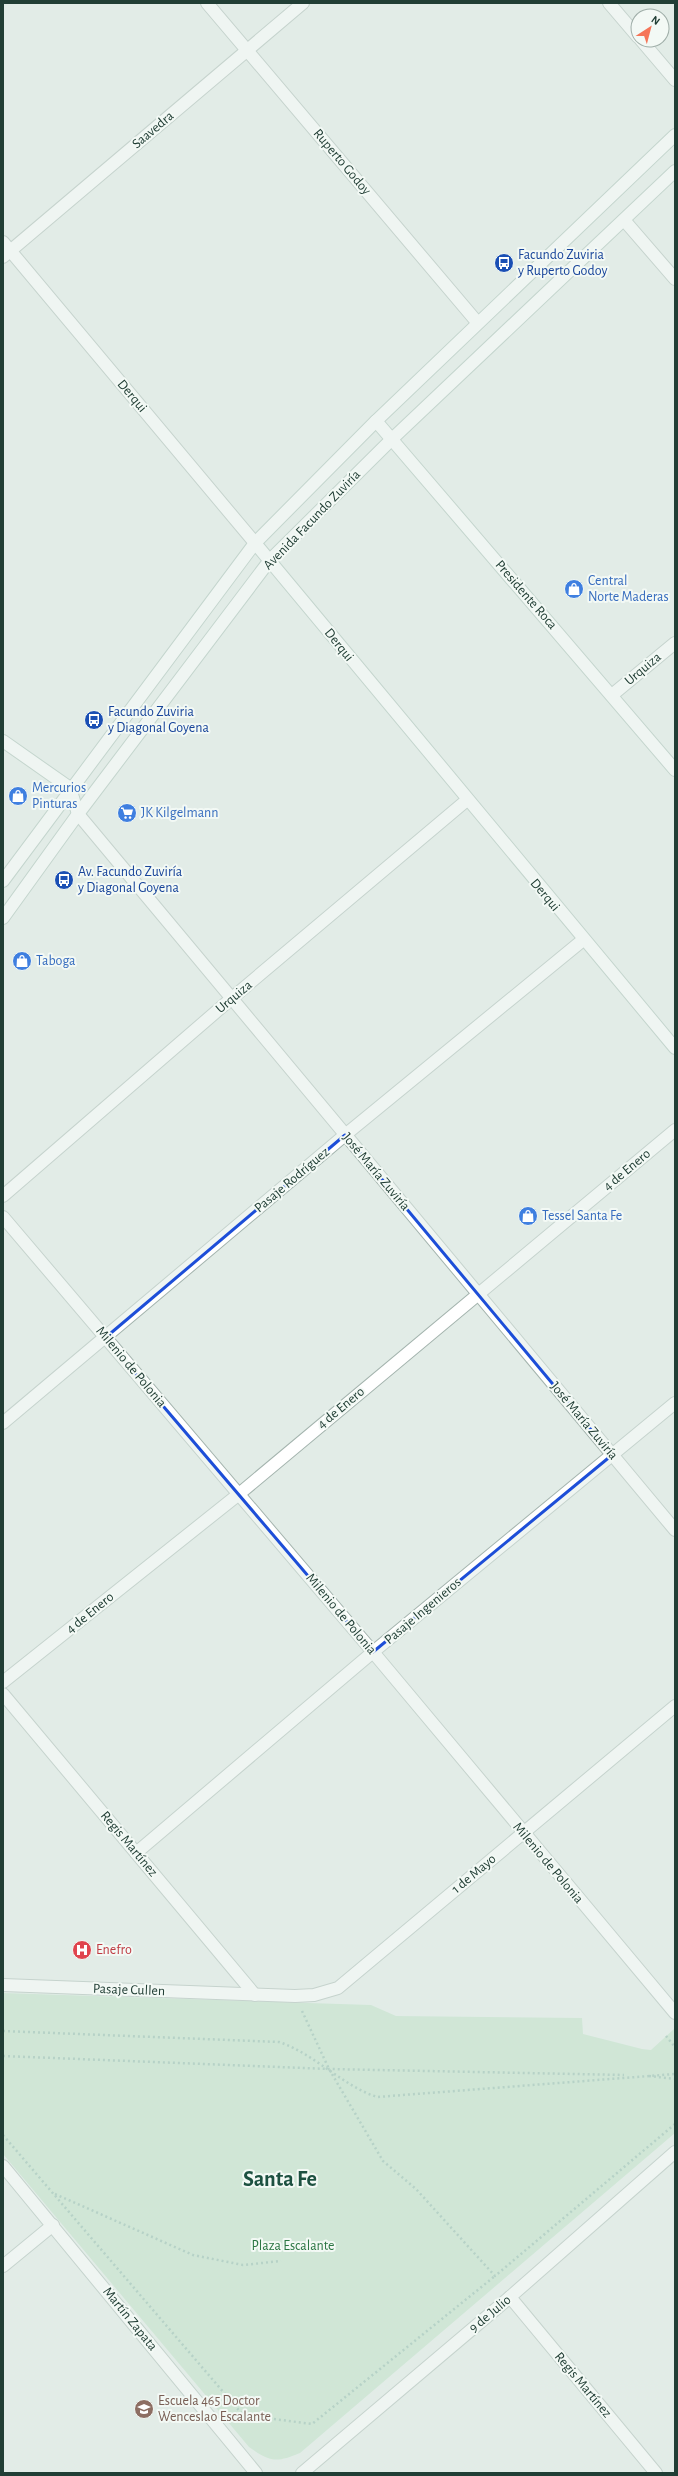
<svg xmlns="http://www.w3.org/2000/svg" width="678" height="2476" viewBox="0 0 678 2476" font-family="'Alegreya Sans',sans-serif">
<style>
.green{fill:#badec2}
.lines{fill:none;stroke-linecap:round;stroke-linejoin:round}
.street-casing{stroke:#a4b4ae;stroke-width:14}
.secondary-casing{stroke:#a0b8ae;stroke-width:14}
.path{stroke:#82b19f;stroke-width:2.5;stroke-dasharray:2 3;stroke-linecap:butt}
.street{stroke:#fff;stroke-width:12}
.secondary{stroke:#fff;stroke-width:12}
.marked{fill:none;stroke:#1d4ed8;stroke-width:3;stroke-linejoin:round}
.labels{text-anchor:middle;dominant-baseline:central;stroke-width:4;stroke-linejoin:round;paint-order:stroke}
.street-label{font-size:14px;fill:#213e35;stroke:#f3f9f5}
.transit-label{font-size:14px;fill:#164399;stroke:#f3f9f5;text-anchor:start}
.shop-label{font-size:14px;fill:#366cbe;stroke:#f3f9f5;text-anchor:start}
.health-label{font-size:14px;fill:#be3a42;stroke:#f3f9f5;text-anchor:start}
.park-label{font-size:14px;fill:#2b7643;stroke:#f3f9f5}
.education-label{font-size:14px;fill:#785e54;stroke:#f3f9f5;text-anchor:start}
.town-label{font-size:22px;font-weight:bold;fill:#1d5141;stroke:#f3f9f5}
</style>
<rect width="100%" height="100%" fill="#e2ece7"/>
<!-- green -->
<path class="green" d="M3 1993 371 2005 396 2016 582 2018 583 2034 642 2049 651 2050 674 2029 675 2133 300 2453C276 2463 270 2462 249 2447L3 2154Z"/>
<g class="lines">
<defs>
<g id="street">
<path d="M207 3 477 322"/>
<path d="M609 3 638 37"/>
<path d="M641 40 675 80"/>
<path d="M624 220 675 279"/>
<path d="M3 242 255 543"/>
<path d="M3 257 303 3"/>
<path d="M612 695 675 643"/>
<path d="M78 814 675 1530"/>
<path d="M3 1196 232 998 467 800"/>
<path d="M3 1217 373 1652 675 2013"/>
<path d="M3 1423 345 1135 583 940"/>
<path d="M3 1682 239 1494 675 1130"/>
<path d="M3 1694 255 1995"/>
<path d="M136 1853 373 1652 675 1403"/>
<path d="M3 1985 295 1996 314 1995 338 1988 675 1706"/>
<path d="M3 2166 256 2473"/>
<path d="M3 2266 53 2225"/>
<path d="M510 2297 656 2473"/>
<path d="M302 2473 510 2297 675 2152"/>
</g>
<g id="secondary">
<path d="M376 421 675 770"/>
<path d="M255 543 675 1048"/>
<path d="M3 741 70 788 78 814"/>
<path d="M3 881 255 543 376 421 675 135"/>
<path d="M3 918 78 814 270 560 392 439 675 171"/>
</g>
</defs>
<!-- street casing -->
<use href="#street" class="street-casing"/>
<!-- secondary casing -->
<use href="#secondary" class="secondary-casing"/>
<!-- path -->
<g class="path">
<path d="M302 2011 329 2069 383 2161 416 2189 495 2276 675 2124"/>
<path d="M3 2031 279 2042C315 2054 341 2085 377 2097L675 2074"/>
<path d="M666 2036 675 2047"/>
<path d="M3 2056 329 2069 624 2075"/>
<path d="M649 2076 675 2079"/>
<path d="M3 2135 243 2415 312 2424 495 2276"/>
<path d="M55 2194 193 2255 243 2265 281 2261"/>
</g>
<!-- street -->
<use href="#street" class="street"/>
<!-- secondary -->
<use href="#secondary" class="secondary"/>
</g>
<!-- marked area -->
<path d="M0 0H678V2476H0ZM345 1135 612 1455 373 1652 105 1338Z" fill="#e2ece7" fill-opacity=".55" fill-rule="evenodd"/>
<path class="marked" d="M345 1135 612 1455 373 1652 105 1338Z"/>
<!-- icons -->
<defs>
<symbol id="bus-disc" viewBox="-11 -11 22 22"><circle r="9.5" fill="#1a4fb4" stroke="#f3f9f5"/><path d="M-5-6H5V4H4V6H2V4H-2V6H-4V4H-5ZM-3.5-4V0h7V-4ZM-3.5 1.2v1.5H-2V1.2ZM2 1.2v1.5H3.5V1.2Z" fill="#fff"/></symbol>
<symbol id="shop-disc" viewBox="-11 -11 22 22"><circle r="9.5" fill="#3f7fe0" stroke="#f3f9f5"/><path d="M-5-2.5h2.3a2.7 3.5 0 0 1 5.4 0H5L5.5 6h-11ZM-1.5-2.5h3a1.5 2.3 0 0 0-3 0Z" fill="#fff"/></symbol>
<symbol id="supermarket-disc" viewBox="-11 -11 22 22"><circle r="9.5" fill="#3f7fe0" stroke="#f3f9f5"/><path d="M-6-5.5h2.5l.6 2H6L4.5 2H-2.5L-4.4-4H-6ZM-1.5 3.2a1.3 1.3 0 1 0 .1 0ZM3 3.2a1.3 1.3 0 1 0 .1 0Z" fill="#fff"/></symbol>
<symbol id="hospital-disc" viewBox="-11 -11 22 22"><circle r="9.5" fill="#e0444e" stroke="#f3f9f5"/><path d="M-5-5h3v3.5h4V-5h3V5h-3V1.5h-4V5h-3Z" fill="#fff"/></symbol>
<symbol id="school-disc" viewBox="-11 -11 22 22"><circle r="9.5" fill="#8d6e63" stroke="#f3f9f5"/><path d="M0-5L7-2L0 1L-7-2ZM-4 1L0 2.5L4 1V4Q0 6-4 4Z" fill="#fff"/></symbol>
</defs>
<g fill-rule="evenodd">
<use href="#bus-disc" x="493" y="252" width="22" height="22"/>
<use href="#shop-disc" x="563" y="578" width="22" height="22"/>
<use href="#bus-disc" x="83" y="709" width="22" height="22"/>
<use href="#shop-disc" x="7" y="785" width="22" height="22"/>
<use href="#supermarket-disc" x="116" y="802" width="22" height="22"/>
<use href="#bus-disc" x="53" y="869" width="22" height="22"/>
<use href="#shop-disc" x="11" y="950" width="22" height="22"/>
<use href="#shop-disc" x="517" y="1205" width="22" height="22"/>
<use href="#hospital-disc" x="71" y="1939" width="22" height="22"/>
<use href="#school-disc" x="133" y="2398" width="22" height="22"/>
</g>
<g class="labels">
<!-- street labels -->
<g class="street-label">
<text transform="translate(153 130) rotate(-40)">Saavedra</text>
<text transform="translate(342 162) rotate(50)">Ruperto Godoy</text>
<text transform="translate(132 396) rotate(50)">Derqui</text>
<text transform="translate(312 520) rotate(-46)">Avenida Facundo Zuviría</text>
<text transform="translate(526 595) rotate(49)">Presidente Roca</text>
<text transform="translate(339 645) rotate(51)">Derqui</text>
<text transform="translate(643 669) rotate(-40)">Urquiza</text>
<text transform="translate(545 895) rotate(50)">Derqui</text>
<text transform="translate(234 997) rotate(-40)">Urquiza</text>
<text transform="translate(627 1170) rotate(-40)">4 de Enero</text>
<text transform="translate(376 1172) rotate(50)">José María Zuviría</text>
<text transform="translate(292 1180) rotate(-40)">Pasaje Rodríguez</text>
<text transform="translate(131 1367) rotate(50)">Milenio de Polonia</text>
<text transform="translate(341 1408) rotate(-40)">4 de Enero</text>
<text transform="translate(584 1421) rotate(50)">José María Zuviría</text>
<text transform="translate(423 1611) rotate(-40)">Pasaje Ingenieros</text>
<text transform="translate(90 1613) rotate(-39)">4 de Enero</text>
<text transform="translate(341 1614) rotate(50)">Milenio de Polonia</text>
<text transform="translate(129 1844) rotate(50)">Regis Martínez</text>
<text transform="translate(548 1863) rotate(50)">Milenio de Polonia</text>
<text transform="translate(474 1874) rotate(-40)">1 de Mayo</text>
<text transform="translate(129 1990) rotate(2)">Pasaje Cullen</text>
<text transform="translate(490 2314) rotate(-40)">9 de Julio</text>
<text transform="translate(130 2319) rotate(51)">Martín Zapata</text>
<text transform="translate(583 2385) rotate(50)">Regis Martínez</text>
</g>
<!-- transit labels -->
<g class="transit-label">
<text x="518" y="255">Facundo Zuviria<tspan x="518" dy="16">y Ruperto Godoy</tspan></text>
<text x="108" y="712">Facundo Zuviria<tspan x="108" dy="16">y Diagonal Goyena</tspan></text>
<text x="78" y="872">Av. Facundo Zuviría<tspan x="78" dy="16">y Diagonal Goyena</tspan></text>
</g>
<!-- shop labels -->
<g class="shop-label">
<text x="588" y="581">Central<tspan x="588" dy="16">Norte Maderas</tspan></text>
<text x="32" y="788">Mercurios<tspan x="32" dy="16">Pinturas</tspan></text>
<text x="141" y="813">JK Kilgelmann</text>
<text x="36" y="961">Taboga</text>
<text x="542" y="1216">Tessel Santa Fe</text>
</g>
<!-- health labels -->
<g class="health-label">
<text x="96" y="1950">Enefro</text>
</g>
<!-- park labels -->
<g class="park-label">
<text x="293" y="2246">Plaza Escalante</text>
</g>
<!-- education labels -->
<g class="education-label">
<text x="158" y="2401">Escuela 465 Doctor<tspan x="158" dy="16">Wenceslao Escalante</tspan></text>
</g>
<!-- town labels -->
<g class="town-label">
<text x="280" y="2179">Santa Fe</text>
</g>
</g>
<!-- border -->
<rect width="678" height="2476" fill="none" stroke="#213e35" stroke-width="8"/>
<!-- north arrow -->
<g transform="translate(650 28) rotate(36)"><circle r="19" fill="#f3f9f5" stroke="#9faea8"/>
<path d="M0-3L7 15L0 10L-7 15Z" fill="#f57558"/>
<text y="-6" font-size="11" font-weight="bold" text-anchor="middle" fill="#213e35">N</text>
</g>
</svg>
